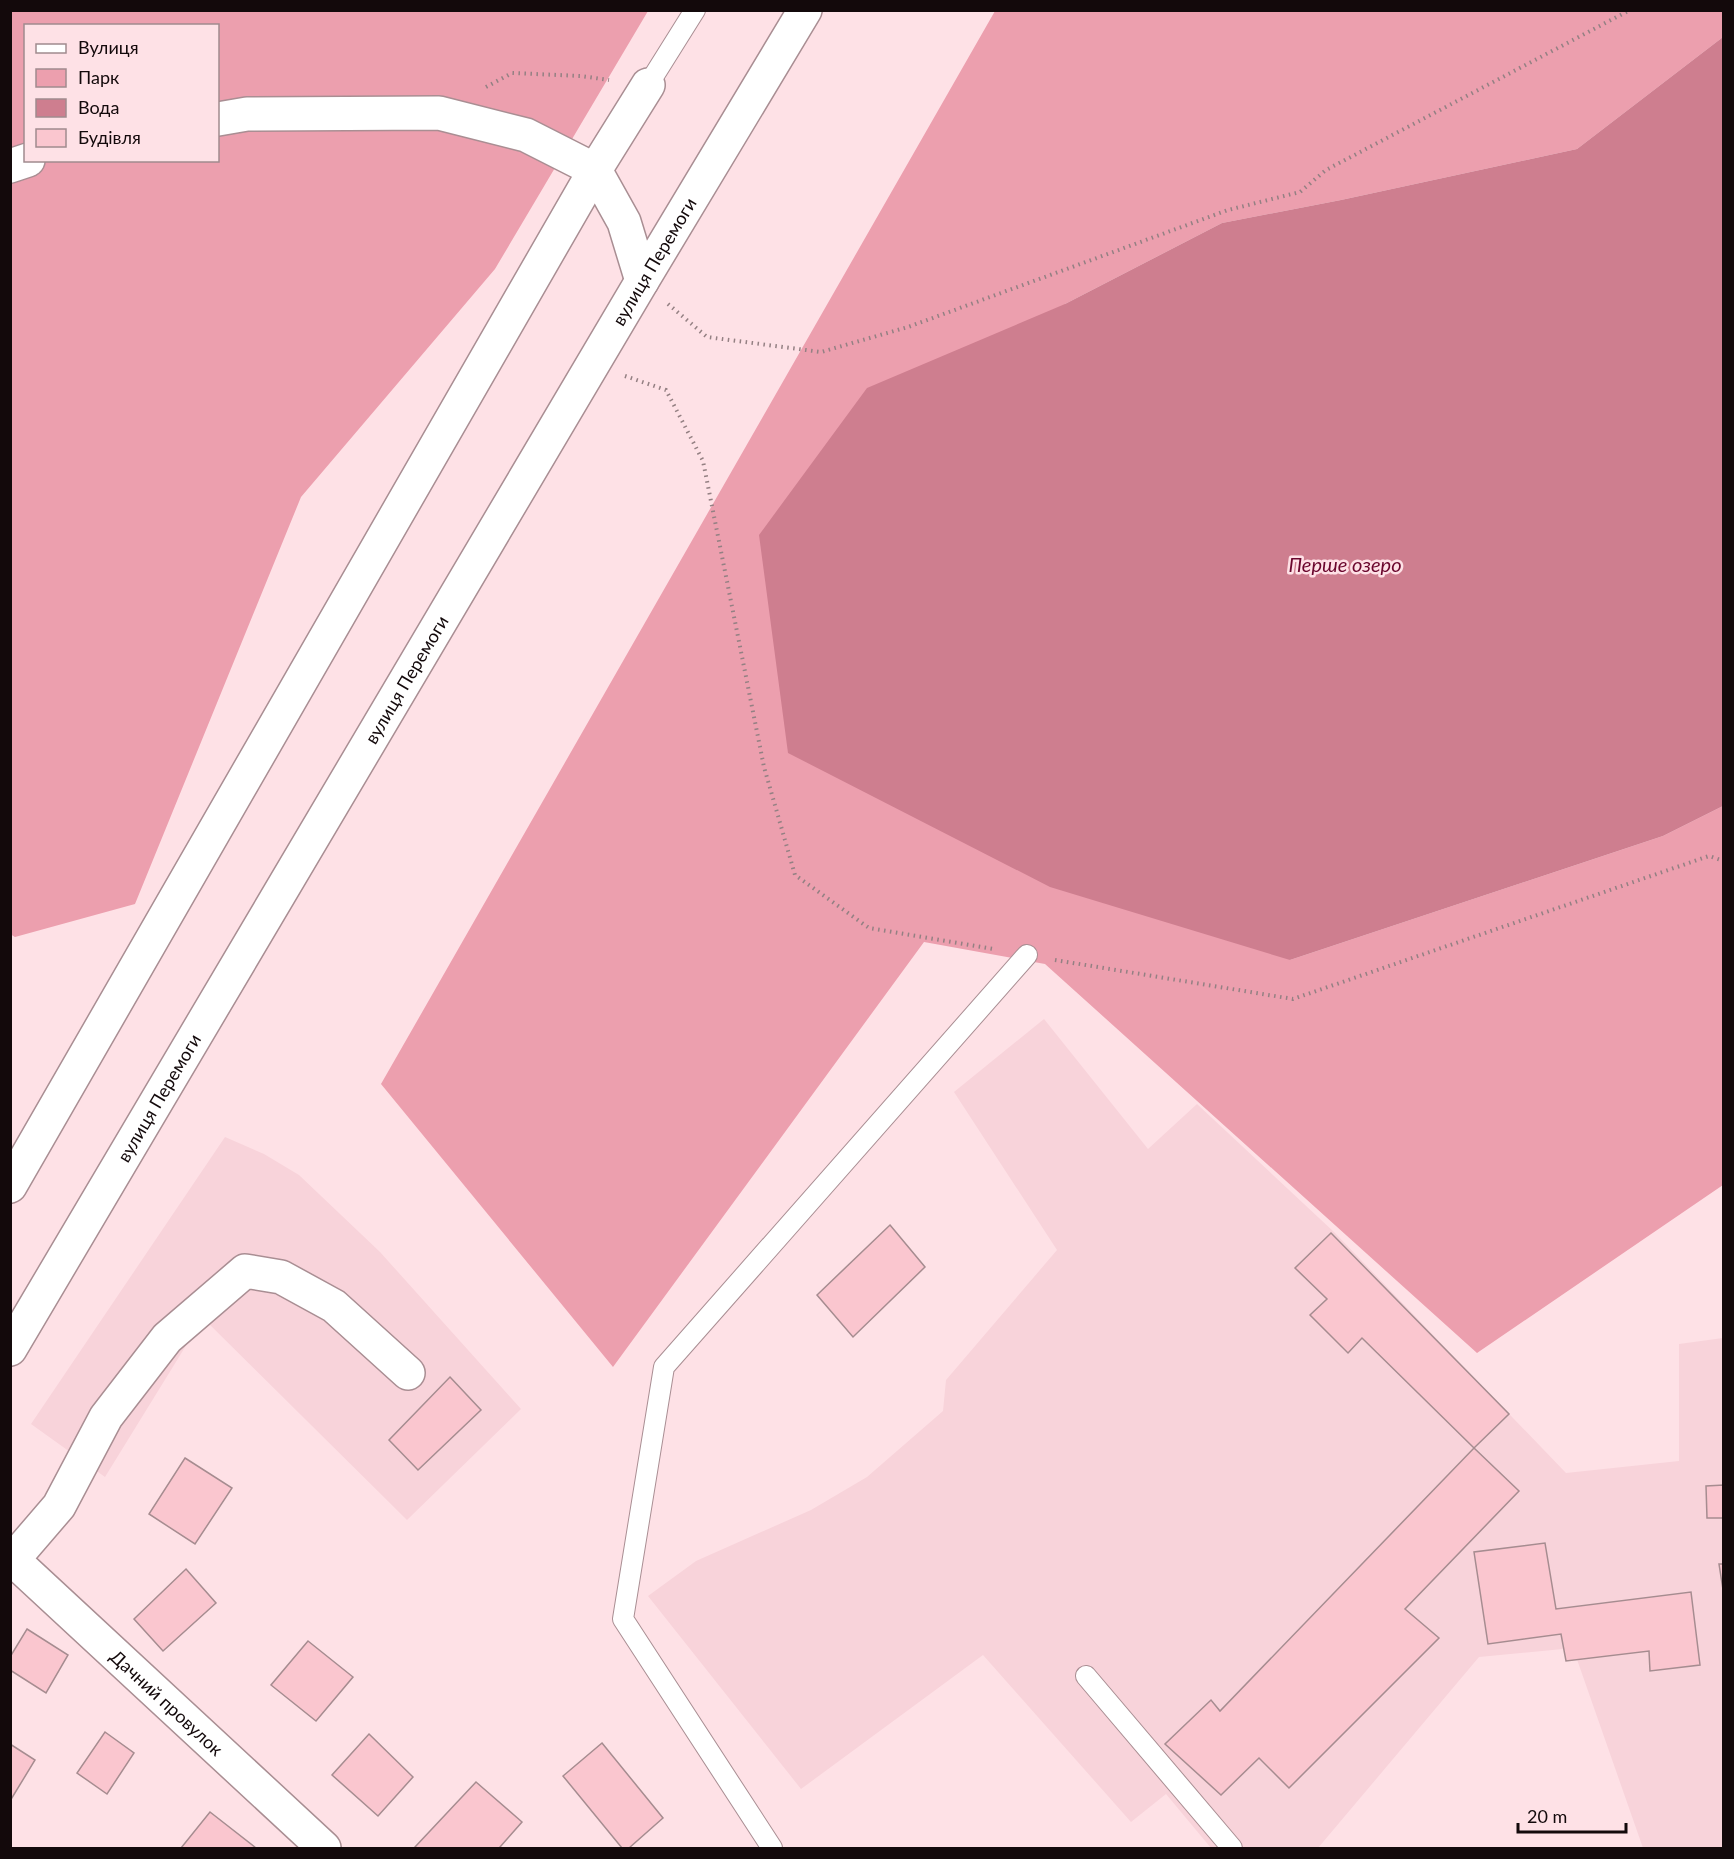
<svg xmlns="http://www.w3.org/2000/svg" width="1734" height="1859" viewBox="0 0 1734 1859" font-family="Lato,sans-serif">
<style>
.built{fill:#f8d3da}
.green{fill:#ec9fae;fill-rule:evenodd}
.water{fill:#ce7e8f}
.building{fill:#fac6cf;stroke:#a68c90;stroke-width:1.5}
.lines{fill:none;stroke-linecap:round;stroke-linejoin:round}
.lane-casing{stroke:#a98e93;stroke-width:22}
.street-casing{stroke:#a98e93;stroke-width:36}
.secondary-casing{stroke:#a98e93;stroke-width:36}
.path{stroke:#948083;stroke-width:4;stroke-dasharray:1.5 4.5;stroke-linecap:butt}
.lane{stroke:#fff;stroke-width:20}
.street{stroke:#fff;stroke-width:33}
.secondary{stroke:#fff;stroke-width:33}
.labels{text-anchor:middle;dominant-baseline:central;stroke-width:5;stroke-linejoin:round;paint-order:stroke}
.street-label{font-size:18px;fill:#13090b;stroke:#fee1e6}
.water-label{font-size:20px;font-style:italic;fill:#6a062d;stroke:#fee1e6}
</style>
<rect width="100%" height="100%" fill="#fee1e6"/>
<!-- built -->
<g class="built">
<path d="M1044 1019 1148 1149 1197 1104 1334 1232 1566 1473 1679 1461V1344L1723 1338V1848H1643L1573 1648 1479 1657 1318 1848H1211L1166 1794 1131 1822 983 1655 801 1789 648 1596 696 1561 811 1510 867 1477 943 1411 946 1380 1057 1250 954 1092Z"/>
<path d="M225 1137 264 1154 299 1175 380 1252 521 1409 407 1520 203 1318 105 1477 31 1424Z"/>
</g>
<!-- green -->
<g class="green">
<path d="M10 11H648L495 269 301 497 135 904 15 937 10 934ZM26 26H218V160H26Z"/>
<path d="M995 11H1723V37L1577 149 1341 200 1222 223 1065 304 1290 960 1663 836 1723 806V1185L1477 1353 1045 964 924 942 613 1367 381 1084Z"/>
</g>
<!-- water -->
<path class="water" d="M1723 37V806L1663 836 1290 960 1050 887 788 753 759 535 867 388 1065 304 1222 223 1341 200 1577 149Z"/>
<!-- building -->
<g class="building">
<path d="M890 1225 925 1267 853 1337 817 1295Z"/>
<path d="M1331 1233 1509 1414 1474 1448 1362 1338 1348 1353 1310 1315 1327 1299 1295 1268Z"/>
<path d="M450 1377 481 1410 418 1470 389 1440Z"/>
<path d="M1474 1448 1519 1491 1405 1609 1439 1638 1289 1788 1259 1758 1221 1795 1165 1744 1211 1700 1220 1711Z"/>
<path d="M185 1458 232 1488 195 1544 149 1514Z"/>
<path d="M1724 1485V1518H1707L1706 1486Z"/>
<path d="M1545 1543 1556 1609 1691 1592 1700 1665 1650 1671 1649 1651 1566 1661 1561 1634 1488 1644 1474 1552Z"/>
<path d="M1719 1564H1724V1596Z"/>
<path d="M186 1569 216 1603 163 1651 134 1619Z"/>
<path d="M27 1629 68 1655 46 1693 10 1670V1657Z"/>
<path d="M308 1641 353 1677 316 1721 271 1685Z"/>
<path d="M105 1732 134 1753 107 1794 77 1773Z"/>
<path d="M369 1734 413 1777 378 1816 332 1775Z"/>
<path d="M602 1743 663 1818 629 1848H622L563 1776Z"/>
<path d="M10 1744 35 1760 10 1801Z"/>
<path d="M476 1782 522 1822 500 1847 501 1848H416L415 1847Z"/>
<path d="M210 1812 256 1848H181Z"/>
</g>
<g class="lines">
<defs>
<g id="lane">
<path d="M648 85 695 10"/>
<path d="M1086 1676 1232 1848"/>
<path d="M772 1848 623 1619 664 1367 1027 955"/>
</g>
<g id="street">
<path d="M218 119 247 114 439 113 526 135 595 170 624 222 642 281"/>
<path d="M10 166 28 160"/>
<path d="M10 1186 595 170 648 85"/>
<path id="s1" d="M10 1557 324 1848"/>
<path d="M10 1563 59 1506 106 1417 167 1338 245 1271 281 1277 334 1306 408 1373"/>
</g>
<g id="secondary">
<path id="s2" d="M10 1349 642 281 805 10"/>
</g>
</defs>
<!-- lane casing -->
<use href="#lane" class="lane-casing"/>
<!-- street casing -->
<use href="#street" class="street-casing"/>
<!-- secondary casing -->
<use href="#secondary" class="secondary-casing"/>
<!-- path -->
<g class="path">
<path d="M486 87 512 73 581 76 609 80"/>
<path d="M668 304 707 337 821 352 908 327 1228 210 1300 192 1326 170 1630 10"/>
<path d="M625 376 666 390 703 461 764 767 795 875 869 928 994 949"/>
<path d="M1055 960 1293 999 1709 856 1724 861"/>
</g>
<!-- lane -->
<use href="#lane" class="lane"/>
<!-- street -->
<use href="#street" class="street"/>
<!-- secondary -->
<use href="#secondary" class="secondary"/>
</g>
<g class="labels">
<!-- street labels -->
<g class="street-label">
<text stroke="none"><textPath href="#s2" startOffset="1264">вулиця Перемоги</textPath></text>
<text stroke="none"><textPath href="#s2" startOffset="778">вулиця Перемоги</textPath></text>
<text stroke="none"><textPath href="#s2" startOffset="292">вулиця Перемоги</textPath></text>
<text stroke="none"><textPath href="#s1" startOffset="214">Дачний провулок</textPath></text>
</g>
<!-- water labels -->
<g class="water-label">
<text x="1345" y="564">Перше озеро</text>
</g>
</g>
<!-- border -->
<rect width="1734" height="1859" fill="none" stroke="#13090b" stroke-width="24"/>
<!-- legend -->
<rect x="24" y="24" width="195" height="138" fill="#fee1e6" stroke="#a08b8e" stroke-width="1.5"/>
<rect x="36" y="44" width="30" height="9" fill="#ffffff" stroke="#a08b8e" stroke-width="1.5"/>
<text x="78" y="54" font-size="18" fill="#13090b">Вулиця</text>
<rect x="36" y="69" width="30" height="18" fill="#ec9fae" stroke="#a08b8e" stroke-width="1.5"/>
<text x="78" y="84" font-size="18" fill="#13090b">Парк</text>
<rect x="36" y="99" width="30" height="18" fill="#ce7e8f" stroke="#a08b8e" stroke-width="1.5"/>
<text x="78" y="114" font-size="18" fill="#13090b">Вода</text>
<rect x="36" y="129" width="30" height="18" fill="#fac6cf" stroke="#a08b8e" stroke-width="1.5"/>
<text x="78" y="144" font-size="18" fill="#13090b">Будівля</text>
<!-- scale -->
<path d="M1518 1823v9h108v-9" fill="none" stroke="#13090b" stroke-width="3"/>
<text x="1527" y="1823" font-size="18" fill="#13090b" stroke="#fee1e6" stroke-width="4.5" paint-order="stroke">20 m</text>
</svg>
